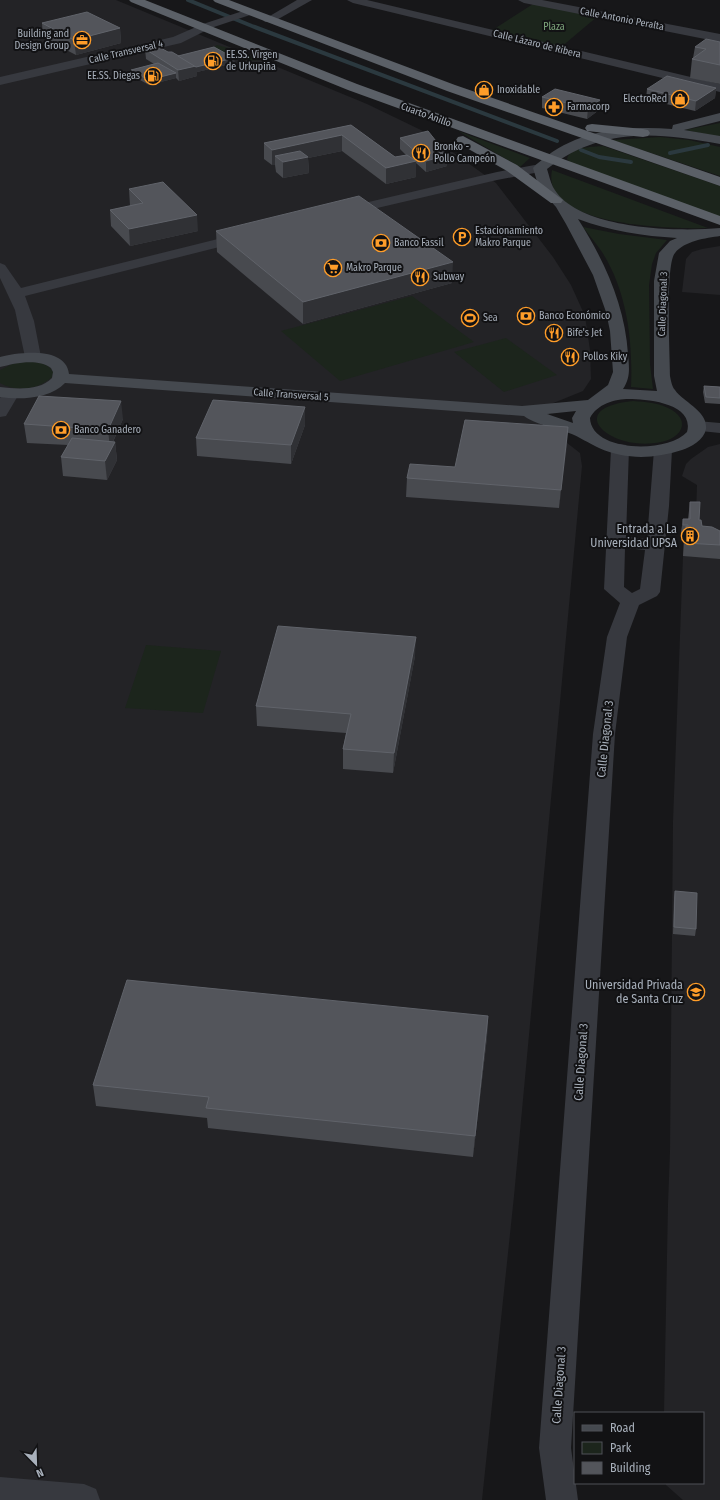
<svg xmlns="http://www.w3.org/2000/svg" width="720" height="1500" viewBox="0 0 720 1500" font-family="'Fira Sans Condensed',sans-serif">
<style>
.built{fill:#232326}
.green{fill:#1c251c}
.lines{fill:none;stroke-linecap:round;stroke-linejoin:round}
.stream{stroke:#2b393f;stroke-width:4}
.minor{fill:#37393f;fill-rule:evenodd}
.tertiary{fill:#37393f;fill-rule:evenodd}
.secondary{fill:#45494f;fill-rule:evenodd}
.trunk{fill:#5b6067;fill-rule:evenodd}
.wall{fill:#484a4f}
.shaded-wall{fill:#303135}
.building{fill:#53555b;stroke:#60636a}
.labels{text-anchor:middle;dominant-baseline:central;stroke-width:4;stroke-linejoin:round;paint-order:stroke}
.far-street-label{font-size:10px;fill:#a8b0bb;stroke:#121214}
.far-park-label{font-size:10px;fill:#7fa77d;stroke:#121214}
.far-poi-label{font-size:10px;fill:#a8b0bb;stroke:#121214;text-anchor:start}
.poi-label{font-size:12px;fill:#a8b0bb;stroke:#121214;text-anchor:end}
.street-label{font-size:12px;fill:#a8b0bb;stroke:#121214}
</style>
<rect width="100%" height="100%" fill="#171719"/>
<!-- built -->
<g class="built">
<path d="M0 0H116L367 104 423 131 496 183 553 257 571 285 585 316 590 350 591 379 583 391 551 404 546 432 562 439 580 453 582 466 514 1196 482 1500H0Z"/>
<path d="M720 246V295L682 292 686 259 692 252 702 249Z"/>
<path d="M720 444V1500H683L666 1485V1483H703V1413H664L668 1204 670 1151 673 822 683 556 686 538H681V532H688L696 515 697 485 682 476 686 464 691 459 708 447Z"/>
</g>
<!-- green -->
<g class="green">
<path d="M533 4 598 16 560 48 491 31Z"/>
<path d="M217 45 237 50 262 60C240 62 233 59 214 47Z"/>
<path d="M720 123V137L685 130Z"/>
<path d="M458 131 530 158 520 167Z"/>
<path d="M660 137 689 140 720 147V176L612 140Z"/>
<path d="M603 146 720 186V220L572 165 567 159C570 146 593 147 603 146Z"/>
<path d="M552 170 708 228C673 229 540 227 552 170Z"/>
<path d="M583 227 619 234 667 240 656 253 652 264 649 285 650 364 653 389 631 387C633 341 627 291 602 252 596 243 589 235 583 227Z"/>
<path d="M412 296 474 342 340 381 281 331Z"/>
<path d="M506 338 557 375 504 392 454 352Z"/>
<path d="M23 362C34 362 47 361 53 372L52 377C38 390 16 392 0 383V370L12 364Z"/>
<path d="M633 401C647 402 660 403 672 410 692 423 679 439 661 442 611 453 561 408 633 401Z"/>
<path d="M146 645 221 651 203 713 125 708Z"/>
</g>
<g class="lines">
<!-- stream -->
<g class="stream">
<path d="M188 0 252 26 557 141"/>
<path d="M581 150 599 157 631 162"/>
<path d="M670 153 708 145"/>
</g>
<!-- minor -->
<g class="minor">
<path d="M297 0H312L273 22H265L263 20Z"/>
<path d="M347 0H367L720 84V92L353 3Z"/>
<path d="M518 0H542L720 34V42L524 3Z"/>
<path d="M540 164 545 165 547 168 545 171 497 180 343 216 338 215 336 212 338 209 343 208 497 172Z"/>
<path d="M246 232 251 233 253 236 251 239 25 296 34 321 41 357 39 360 33 362 27 360 25 357 15 310 0 278V263L5 265 21 288Z"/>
<path d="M11 389 17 390 19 394 6 416 0 417V398L5 390Z"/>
<path d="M0 1477 84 1484 96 1489 100 1500H0Z"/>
</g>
<!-- tertiary -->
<g class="tertiary">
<path d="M249 9 255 12 253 14 211 28 181 43 0 85V77L173 37 203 24Z"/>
<path d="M697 421 720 423V433L691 430 688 426 691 422Z"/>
<path d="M620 444 626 445 629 449 626 537 647 539 654 450 657 446 663 445 669 446 672 450 669 506 660 592 657 596 639 605 627 637 615 734 571 1448 578 1500H546L539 1448 593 734 607 637 620 603 604 589 611 449 614 445ZM625 548 645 550 640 589 632 593 624 587Z"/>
</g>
<!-- secondary -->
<path class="secondary" d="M720 113V121L684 130 720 136V144C656 132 601 127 547 169 549 175 550 181 553 187 576 230 678 232 720 228V236C706 238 684 241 675 253 665 264 670 356 670 376 671 381 672 387 675 390 683 402 708 411 706 429 704 440 691 447 682 450 654 459 626 460 599 448 588 443 580 437 569 433 558 429 532 423 524 416L65 383C50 399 20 400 0 397V387C16 389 40 391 52 378L53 372 51 368C38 358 15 363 0 367V357C19 352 66 346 69 374L522 406 588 400 608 385 613 372 610 331 606 312 593 275 566 224 556 207 539 188 533 168C537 163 542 160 547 156 582 129 630 126 672 129L673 125ZM578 219C610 231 643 236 677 238L670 241 659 253 654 281V376L657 391 623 389C631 377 629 367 628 354 625 305 604 260 578 219ZM629 399C646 399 695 403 687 432 667 454 591 452 590 418 597 404 615 399 629 399ZM576 411 572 418 573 423 547 414Z"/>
<!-- trunk -->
<g class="trunk">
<path d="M129 0H145L357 84 720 216V225L348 90 131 2Z"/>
<path d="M213 0H229L455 85 720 177V186L447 91 215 2Z"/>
<path d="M592 124 643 129 648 130 650 133 648 136 643 137 587 131 585 128 587 125Z"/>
<path d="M463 136 517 165 563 200 561 203H551L507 171 458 143 456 140 458 137Z"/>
</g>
</g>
<!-- wall -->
<g class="wall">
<path d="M42 23 120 28 121 43 76 55 43 38Z"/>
<path d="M720 42V84L690 78 692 59 693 58 695 47Z"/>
<path d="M145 49 168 52 178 56 235 63 197 72V76L179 81 176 78 149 85 131 75V70L154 64 146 59Z"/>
<path d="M716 88 715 98 695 111 646 99 647 89Z"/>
<path d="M542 97 599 110 587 119 542 108Z"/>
<path d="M351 125 395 157 406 155 400 149V138L447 166 426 172 416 163V177L386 184 342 151 308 158 309 173 283 178 276 172 275 165H272L264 159V143Z"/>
<path d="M129 189 198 231 130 246 111 226 110 210 130 206Z"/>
<path d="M216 231 452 283 303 324 217 252Z"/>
<path d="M704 386 720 387V404L705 403 703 392Z"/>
<path d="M305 407V425L291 464 197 456 196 438Z"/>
<path d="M123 419 113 442H115L117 460 107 480 63 476 61 457 68 445 27 443 24 424Z"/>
<path d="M568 427 559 508 406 497 407 478 455 467Z"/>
<path d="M690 502 702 526 720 531V559L683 556 684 538H681V532L683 519H688Z"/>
<path d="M415 656 393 773 343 769V749L346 733 257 726 256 706Z"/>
<path d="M675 891 696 929 695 936 673 934 674 898Z"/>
<path d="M488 1016 487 1037 473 1157 208 1128 207 1118 96 1106 93 1085Z"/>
</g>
<!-- shaded-wall -->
<g class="shaded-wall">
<path d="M120 28 121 43 76 55 74 40Z"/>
<path d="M234 58 235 63 197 72V76L179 81 178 70Z"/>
<path d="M176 73V78L149 85 148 80Z"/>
<path d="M716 88 715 98 695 111 696 101Z"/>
<path d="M600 100 599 110 587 119 588 108Z"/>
<path d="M342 135V151L308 158 309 173 283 178V162L275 156V165H272V150Z"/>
<path d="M447 155V166L426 172V161Z"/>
<path d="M416 161V177L386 184V168Z"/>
<path d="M197 215 198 231 130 246 129 229Z"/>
<path d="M453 262 452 283 303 324V302Z"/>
<path d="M121 401 123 419 110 448 108 430Z"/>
<path d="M305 407V425L291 464V445Z"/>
<path d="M568 427 567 446 559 508Z"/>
<path d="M115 442 117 460 107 480 105 461Z"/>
<path d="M416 637 415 656 393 773 394 753Z"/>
<path d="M488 1016 487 1037 473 1157 475 1136Z"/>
</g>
<!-- building -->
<g class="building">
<path d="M87 12 120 28 74 40 42 23Z"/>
<path d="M706 39 720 42V65L692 59 706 49 695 47Z"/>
<path d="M157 46 168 52H172L196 66 178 70 145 49Z"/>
<path d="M214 47 234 58 196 67 178 56Z"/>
<path d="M158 63 176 73 148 80 131 70Z"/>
<path d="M667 76 716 88 696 101 647 89Z"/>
<path d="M555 89 600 100 588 108 542 97Z"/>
<path d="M351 125 395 157 407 155 416 161 386 168 342 135 272 150 264 143Z"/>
<path d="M428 131 447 155 426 161 400 138Z"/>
<path d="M300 151 308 157 283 162 275 156Z"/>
<path d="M163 182 197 215 129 229 110 210 143 203 129 189Z"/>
<path d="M359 196 453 262 303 302 216 231Z"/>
<path d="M704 386 720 387V398L706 397Z"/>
<path d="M39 396 121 401 108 430 24 424Z"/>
<path d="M213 400 305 407 291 445 196 438Z"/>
<path d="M465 420 568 427 561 490 407 478 410 464 455 467Z"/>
<path d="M72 438 115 442 105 461 61 457Z"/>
<path d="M690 502H700L699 520H701L702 526 712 527 720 531V545L685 543 686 526 688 527V525H683V519H690Z"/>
<path d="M278 626 416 637 394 753 343 749 351 714 256 706Z"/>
<path d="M675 891 697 893 696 929 674 927Z"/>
<path d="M127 980 488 1016 475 1136 206 1108 209 1097 93 1085Z"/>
</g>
<!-- icons -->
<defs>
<symbol id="office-ring" viewBox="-11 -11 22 22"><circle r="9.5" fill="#121214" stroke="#ff9d29" stroke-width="1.5"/><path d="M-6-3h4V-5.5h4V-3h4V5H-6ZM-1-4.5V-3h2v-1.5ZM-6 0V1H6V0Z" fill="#ff9d29"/></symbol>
<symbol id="fuel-ring" viewBox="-11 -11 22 22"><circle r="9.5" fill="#121214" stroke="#ff9d29" stroke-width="1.5"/><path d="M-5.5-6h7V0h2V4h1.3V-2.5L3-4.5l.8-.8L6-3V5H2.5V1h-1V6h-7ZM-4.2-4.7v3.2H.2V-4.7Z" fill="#ff9d29"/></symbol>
<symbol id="shop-ring" viewBox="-11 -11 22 22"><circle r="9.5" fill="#121214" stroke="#ff9d29" stroke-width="1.5"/><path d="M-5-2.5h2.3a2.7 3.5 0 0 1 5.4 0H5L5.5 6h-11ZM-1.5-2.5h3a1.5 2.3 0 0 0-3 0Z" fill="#ff9d29"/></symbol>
<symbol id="pharmacy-ring" viewBox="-11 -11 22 22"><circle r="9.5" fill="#121214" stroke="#ff9d29" stroke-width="1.5"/><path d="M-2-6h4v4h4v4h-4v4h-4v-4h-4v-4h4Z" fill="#ff9d29"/></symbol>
<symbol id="restaurant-ring" viewBox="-11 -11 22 22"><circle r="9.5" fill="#121214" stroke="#ff9d29" stroke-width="1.5"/><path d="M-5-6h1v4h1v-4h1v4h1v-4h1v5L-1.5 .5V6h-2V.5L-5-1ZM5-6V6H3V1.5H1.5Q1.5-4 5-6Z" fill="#ff9d29"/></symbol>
<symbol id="parking-ring" viewBox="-11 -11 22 22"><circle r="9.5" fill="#121214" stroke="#ff9d29" stroke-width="1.5"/><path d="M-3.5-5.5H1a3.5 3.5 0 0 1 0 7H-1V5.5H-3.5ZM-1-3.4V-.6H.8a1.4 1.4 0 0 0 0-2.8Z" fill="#ff9d29"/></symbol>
<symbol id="bank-ring" viewBox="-11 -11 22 22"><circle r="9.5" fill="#121214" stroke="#ff9d29" stroke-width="1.5"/><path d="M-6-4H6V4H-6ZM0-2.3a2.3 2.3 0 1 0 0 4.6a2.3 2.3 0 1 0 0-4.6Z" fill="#ff9d29"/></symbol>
<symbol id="supermarket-ring" viewBox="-11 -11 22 22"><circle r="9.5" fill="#121214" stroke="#ff9d29" stroke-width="1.5"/><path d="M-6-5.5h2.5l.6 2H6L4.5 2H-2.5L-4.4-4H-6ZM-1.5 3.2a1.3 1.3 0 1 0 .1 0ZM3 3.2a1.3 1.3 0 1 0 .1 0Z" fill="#ff9d29"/></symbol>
<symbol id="stadium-ring" viewBox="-11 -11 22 22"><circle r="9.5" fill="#121214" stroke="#ff9d29" stroke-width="1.5"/><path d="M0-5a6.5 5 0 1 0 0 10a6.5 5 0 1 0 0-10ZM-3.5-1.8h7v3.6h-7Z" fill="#ff9d29"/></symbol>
<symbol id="building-ring" viewBox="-11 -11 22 22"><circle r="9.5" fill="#121214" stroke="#ff9d29" stroke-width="1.5"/><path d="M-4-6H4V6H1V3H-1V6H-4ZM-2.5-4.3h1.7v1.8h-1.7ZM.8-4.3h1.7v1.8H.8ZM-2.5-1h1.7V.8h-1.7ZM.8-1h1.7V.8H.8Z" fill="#ff9d29"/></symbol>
<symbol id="university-ring" viewBox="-11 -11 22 22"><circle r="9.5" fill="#121214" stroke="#ff9d29" stroke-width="1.5"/><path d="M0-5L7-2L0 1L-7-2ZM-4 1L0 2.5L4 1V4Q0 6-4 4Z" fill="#ff9d29"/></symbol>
</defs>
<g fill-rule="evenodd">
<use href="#office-ring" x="72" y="30" width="20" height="20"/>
<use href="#fuel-ring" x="203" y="51" width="20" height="20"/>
<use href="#fuel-ring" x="143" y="66" width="20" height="20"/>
<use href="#shop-ring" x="474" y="80" width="20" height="20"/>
<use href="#shop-ring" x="670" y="89" width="20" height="20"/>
<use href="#pharmacy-ring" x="544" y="97" width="20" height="20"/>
<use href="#restaurant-ring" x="411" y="143" width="20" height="20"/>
<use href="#parking-ring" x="452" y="227" width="20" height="20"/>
<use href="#bank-ring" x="371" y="233" width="20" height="20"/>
<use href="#supermarket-ring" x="323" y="258" width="20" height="20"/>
<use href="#restaurant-ring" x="410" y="267" width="20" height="20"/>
<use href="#bank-ring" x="516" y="306" width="20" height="20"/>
<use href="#stadium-ring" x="460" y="308" width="20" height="20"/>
<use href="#restaurant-ring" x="544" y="323" width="20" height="20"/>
<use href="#restaurant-ring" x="560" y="347" width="20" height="20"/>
<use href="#bank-ring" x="51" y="420" width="20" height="20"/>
<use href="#building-ring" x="680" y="526" width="20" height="20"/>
<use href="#university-ring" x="686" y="982" width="20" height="20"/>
</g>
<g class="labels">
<!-- far-street labels -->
<g class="far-street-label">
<text transform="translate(622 19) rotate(11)">Calle Antonio Peralta</text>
<text transform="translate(537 44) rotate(14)">Calle Lázaro de Ribera</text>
<text transform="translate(126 52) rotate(-13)">Calle Transversal 4</text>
<text transform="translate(426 115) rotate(20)">Cuarto Anillo</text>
<text transform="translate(663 304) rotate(-88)">Calle Diagonal 3</text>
<text transform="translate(291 395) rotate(4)">Calle Transversal 5</text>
</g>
<!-- far-park labels -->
<g class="far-park-label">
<text x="554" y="27">Plaza</text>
</g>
<!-- far-poi labels -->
<g class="far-poi-label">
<text x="69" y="34" text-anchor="end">Building and<tspan x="69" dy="12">Design Group</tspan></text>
<text x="226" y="55">EE.SS. Virgen<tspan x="226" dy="12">de Urkupiña</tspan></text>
<text x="140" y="76" text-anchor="end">EE.SS. Diegas</text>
<text x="497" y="90">Inoxidable</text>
<text x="667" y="99" text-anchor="end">ElectroRed</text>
<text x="567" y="107">Farmacorp</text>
<text x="434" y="147">Bronko -<tspan x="434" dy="12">Pollo Campeón</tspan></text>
<text x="475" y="231">Estacionamiento<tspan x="475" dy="12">Makro Parque</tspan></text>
<text x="394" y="243">Banco Fassil</text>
<text x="346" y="268">Makro Parque</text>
<text x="433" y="277">Subway</text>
<text x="539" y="316">Banco Económico</text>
<text x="483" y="318">Sea</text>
<text x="567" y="333">Bife's Jet</text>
<text x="583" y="357">Pollos Kiky</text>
<text x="74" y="430">Banco Ganadero</text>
</g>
<!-- poi labels -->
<g class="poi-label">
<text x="677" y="529">Entrada a La<tspan x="677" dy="14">Universidad UPSA</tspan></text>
<text x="683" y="985">Universidad Privada<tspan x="683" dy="14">de Santa Cruz</tspan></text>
</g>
<!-- street labels -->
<g class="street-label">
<text transform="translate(605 739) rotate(-84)">Calle Diagonal 3</text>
<text transform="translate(581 1062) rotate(-86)">Calle Diagonal 3</text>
<text transform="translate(559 1385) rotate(-86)">Calle Diagonal 3</text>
</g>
</g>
<!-- legend -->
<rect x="574" y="1412" width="130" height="72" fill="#121214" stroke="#4e5157"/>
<rect x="582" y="1425" width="20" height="6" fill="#45494f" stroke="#4e5157"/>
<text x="610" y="1432" font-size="12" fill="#a8b0bb">Road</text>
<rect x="582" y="1442" width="20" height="12" fill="#1c251c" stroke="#4e5157"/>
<text x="610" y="1452" font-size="12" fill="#a8b0bb">Park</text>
<rect x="582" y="1462" width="20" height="12" fill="#53555b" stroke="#4e5157"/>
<text x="610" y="1472" font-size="12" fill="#a8b0bb">Building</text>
<!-- north arrow -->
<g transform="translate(36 1464) rotate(157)" stroke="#121214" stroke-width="3" paint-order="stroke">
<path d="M0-3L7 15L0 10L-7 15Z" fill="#a8b0bb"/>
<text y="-6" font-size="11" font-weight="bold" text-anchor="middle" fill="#a8b0bb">N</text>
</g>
</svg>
